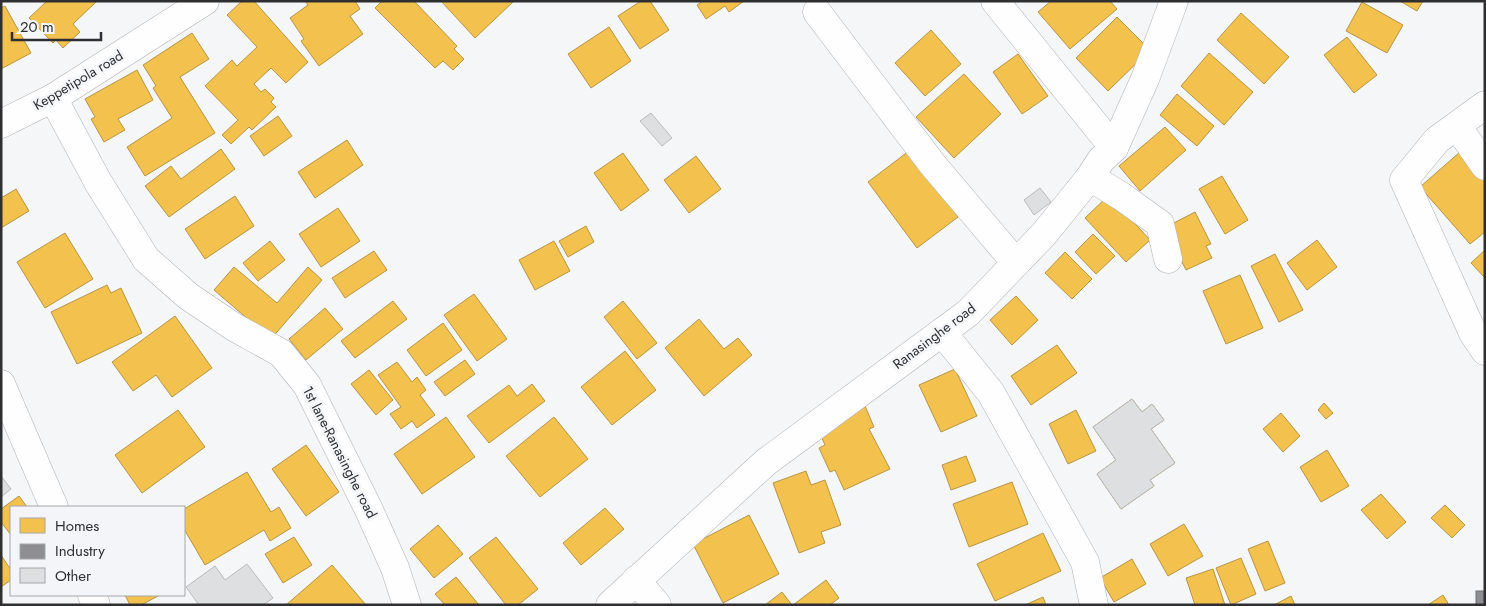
<svg xmlns="http://www.w3.org/2000/svg" width="1486" height="606" viewBox="0 0 1486 606" font-family="Jost,sans-serif">
<style>
.homes{fill:#f2c14e;stroke:#b89545}
.industry{fill:#8d8d92;stroke:#717175}
.building{fill:#dedfe0;stroke:#bbbbbd}
.lines{fill:none;stroke-linecap:round;stroke-linejoin:round}
.minor-casing{stroke:#b1b1b3;stroke-width:29}
.minor{stroke:#fefefe;stroke-width:28}
.labels{text-anchor:middle;dominant-baseline:central;stroke-width:5;stroke-linejoin:round;paint-order:stroke}
.street-label{font-size:14px;fill:#2f2f31;stroke:#f4f5f9}
</style>
<rect width="100%" height="100%" fill="#f5f6f8"/>
<!-- homes -->
<g class="homes">
<path d="M47 1H97L73 24 80 32 63 48 56 40 53 43 29 18Z"/>
<path d="M242 1H254L308 62 286 83 271 68 254 84 261 92 265 89 274 98 271 102 276 107 252 130 249 127 231 144 222 135 238 120 205 86 232 60 237 66 257 47 227 15Z"/>
<path d="M305 1H355L360 9 350 16 363 34 319 66 301 41 304 39 290 18 308 5Z"/>
<path d="M382 1H414L457 46 454 49 464 59 453 70 443 61 435 68 375 8Z"/>
<path d="M441 1H514L475 38Z"/>
<path d="M641 1H650L669 30 640 49 618 16Z"/>
<path d="M703 1H744L729 12 725 6 706 19 697 5Z"/>
<path d="M1051 1H1110L1117 9 1070 49 1038 12Z"/>
<path d="M1400 1H1423L1417 11Z"/>
<path d="M1362 2 1403 25 1387 53 1346 31Z"/>
<path d="M5 6 31 53 1 69V8Z"/>
<path d="M1241 13 1289 57 1264 84 1217 40Z"/>
<path d="M1117 17 1150 50 1108 91 1076 58Z"/>
<path d="M609 27 631 61 591 88 568 54Z"/>
<path d="M931 30 961 64 925 96 895 63Z"/>
<path d="M192 33 209 59 180 77 215 133 145 176 127 147 172 118 153 88 156 86 143 65Z"/>
<path d="M1347 37 1377 75 1354 93 1324 55Z"/>
<path d="M1209 53 1253 92 1224 125 1181 86Z"/>
<path d="M1018 54 1048 96 1022 114 993 72Z"/>
<path d="M137 70 153 100 118 119 125 130 104 142 91 119 95 117 85 99Z"/>
<path d="M964 74 1001 114 954 158 916 117Z"/>
<path d="M1177 94 1214 126 1197 146 1160 115Z"/>
<path d="M278 116 292 136 264 156 250 136Z"/>
<path d="M1165 127 1186 150 1140 191 1119 166Z"/>
<path d="M347 140 363 165 315 198 298 172Z"/>
<path d="M221 149 235 169 169 217 145 186 171 166 181 179Z"/>
<path d="M909 151 958 217 917 248 868 182Z"/>
<path d="M1460 152 1485 181V232L1470 244 1420 187Z"/>
<path d="M623 153 649 190 621 211 594 173Z"/>
<path d="M696 156 721 189 689 213 664 180Z"/>
<path d="M1222 176 1248 220 1225 234 1199 189Z"/>
<path d="M16 189 29 211 1 228V198Z"/>
<path d="M1109 195 1150 240 1126 262 1085 218Z"/>
<path d="M235 196 254 226 205 259 185 229Z"/>
<path d="M338 208 360 241 321 267 299 234Z"/>
<path d="M1195 212 1211 244 1206 246 1212 258 1186 270 1167 232 1170 225Z"/>
<path d="M586 226 594 242 568 257 559 241Z"/>
<path d="M65 233 93 279 45 308 17 262Z"/>
<path d="M1093 234 1115 256 1096 274 1075 252Z"/>
<path d="M1317 240 1337 267 1307 290 1287 263Z"/>
<path d="M270 241 285 260 258 281 243 263Z"/>
<path d="M554 241 570 271 535 290 519 260Z"/>
<path d="M1485 250V278L1471 263Z"/>
<path d="M374 251 387 270 345 298 332 278Z"/>
<path d="M1065 252 1092 279 1072 299 1045 273Z"/>
<path d="M1275 254 1303 310 1279 322 1251 266Z"/>
<path d="M234 267 277 303 308 267 322 280 271 339 214 290Z"/>
<path d="M1240 275 1263 328 1226 344 1203 291Z"/>
<path d="M107 285 111 293 121 288 142 333 77 364 51 312Z"/>
<path d="M474 294 507 339 477 361 444 315Z"/>
<path d="M1016 296 1038 320 1012 345 990 320Z"/>
<path d="M393 301 407 319 355 358 341 341Z"/>
<path d="M623 301 657 343 637 359 604 317Z"/>
<path d="M325 308 343 329 306 360 289 339Z"/>
<path d="M175 316 212 368 172 397 156 375 133 391 112 362Z"/>
<path d="M699 319 724 349 738 338 752 355 704 396 665 348Z"/>
<path d="M443 323 462 350 426 376 407 350Z"/>
<path d="M1057 345 1077 373 1031 405 1011 376Z"/>
<path d="M625 351 656 390 612 425 581 387Z"/>
<path d="M465 360 475 374 445 396 434 382Z"/>
<path d="M397 362 412 382 417 377 426 390 420 395 435 415 417 428 412 421 401 429 390 414 401 407 378 375Z"/>
<path d="M955 369 977 416 941 432 919 385Z"/>
<path d="M369 370 393 400 376 415 351 384Z"/>
<path d="M532 384 545 401 489 443 467 416 509 385 517 396Z"/>
<path d="M1132 399 1142 412 1152 404 1164 420 1151 429 1175 463 1150 480 1154 486 1121 509 1097 474 1116 460 1093 427Z"/>
<path d="M1324 403 1333 413 1326 419 1318 410Z"/>
<path d="M865 406 874 427 869 429 890 469 844 490 835 470 830 472 819 448 825 445 817 427Z"/>
<path d="M178 410 205 447 142 493 115 455Z"/>
<path d="M1076 410 1096 451 1068 464 1049 424Z"/>
<path d="M1281 413 1300 436 1283 452 1263 429Z"/>
<path d="M446 417 475 457 422 494 394 454Z"/>
<path d="M554 417 588 459 540 497 506 456Z"/>
<path d="M306 445 339 492 306 516 272 469Z"/>
<path d="M1327 450 1349 486 1321 502 1300 467Z"/>
<path d="M966 456 976 481 951 490 942 465Z"/>
<path d="M806 471 811 485 825 480 841 525 821 532 825 543 799 553 773 483Z"/>
<path d="M247 472 271 512 279 507 291 528 270 541 264 530 205 565 184 529V509Z"/>
<path d="M1012 482 1028 524 969 547 953 504Z"/>
<path d="M1381 494 1406 522 1387 539 1361 510Z"/>
<path d="M19 496 27 507H11V535L1 522V509Z"/>
<path d="M1445 505 1465 525 1452 538 1431 518Z"/>
<path d="M605 508 624 529 581 565 563 543Z"/>
<path d="M749 515 779 574 723 603 693 544Z"/>
<path d="M1184 524 1203 556 1168 576 1150 544Z"/>
<path d="M438 525 463 554 434 578 410 549Z"/>
<path d="M1043 533 1061 571 995 601 977 564Z"/>
<path d="M294 537 312 565 283 583 265 554Z"/>
<path d="M496 537 538 589 518 605H506L469 558Z"/>
<path d="M1268 541 1285 583 1265 591 1248 549Z"/>
<path d="M1 555 11 570V580L1 587Z"/>
<path d="M1241 558 1256 594 1231 605 1216 568Z"/>
<path d="M1132 559 1146 584 1114 602 1100 578Z"/>
<path d="M332 565 366 605H286Z"/>
<path d="M1213 569 1225 605H1195L1186 578Z"/>
<path d="M456 577 479 605H445L435 594Z"/>
<path d="M826 580 839 598 830 605H793Z"/>
<path d="M782 592 792 605H765Z"/>
<path d="M125 595H160L141 605H130Z"/>
<path d="M1443 595 1449 605H1428Z"/>
<path d="M1291 596 1295 605H1274Z"/>
<path d="M1043 597 1046 605H1025Z"/>
</g>
<!-- industry -->
<rect class="industry" x="1476" y="591" width="9" height="14"/>
<!-- building -->
<g class="building">
<path d="M651 113 672 138 662 146 640 121Z"/>
<path d="M1040 188 1051 202 1034 215 1024 200Z"/>
<path d="M1132 399 1142 412 1152 404 1164 420 1151 429 1175 463 1150 480 1154 486 1121 509 1097 474 1116 460 1093 427Z"/>
<path d="M1 476 11 489 1 497Z"/>
<path d="M247 564 273 598 263 605H199L186 587 215 566 225 580Z"/>
</g>
<g class="lines">
<defs>
<g id="minor">
<path d="M995 1 1114 148"/>
<path d="M817 12 933 165 1016 263"/>
<path d="M53 98 98 182 146 259 188 296 234 327 281 353 307 385 369 510 395 568 407 605"/>
<path d="M1485 105 1437 140 1404 180 1473 333 1485 351"/>
<path d="M1 124 53 98 205 1"/>
<path d="M1457 126 1485 166"/>
<path d="M1090 177 1121 196 1160 224 1168 259"/>
<path d="M942 332 991 393 1085 562 1094 605"/>
<path d="M1 384 54 507"/>
<path d="M636 580 657 605"/>
<path d="M92 595 96 605"/>
<path d="M610 605 766 462 968 313 1044 234 1090 177 1101 160 1114 148 1145 79 1174 1"/>
</g>
</defs>
<!-- minor casing -->
<use href="#minor" class="minor-casing"/>
<!-- minor -->
<use href="#minor" class="minor"/>
</g>
<g class="labels">
<!-- street labels -->
<g class="street-label">
<text transform="translate(78 80) rotate(-31)">Keppetipola road</text>
<text transform="translate(934 336) rotate(-37)">Ranasinghe road</text>
<text transform="translate(340 452) rotate(63)">1st lane-Ranasinghe road</text>
</g>
</g>
<!-- border -->
<rect width="1486" height="606" fill="none" stroke="#2f2f31" stroke-width="5"/>
<!-- legend -->
<rect x="10" y="506" width="175" height="90" fill="#f4f5f9" stroke="#a5a6a9"/>
<rect x="20" y="518" width="25" height="15" fill="#f2c14e" stroke="#a5a6a9"/>
<text x="55" y="531" font-size="15" fill="#2f2f31">Homes</text>
<rect x="20" y="544" width="25" height="15" fill="#8d8d92" stroke="#a5a6a9"/>
<text x="55" y="556" font-size="15" fill="#2f2f31">Industry</text>
<rect x="20" y="568" width="25" height="15" fill="#dedfe0" stroke="#a5a6a9"/>
<text x="55" y="581" font-size="15" fill="#2f2f31">Other</text>
<!-- scale -->
<path d="M12 32v8h89v-8" fill="none" stroke="#2f2f31" stroke-width="2.5"/>
<text x="20" y="32" font-size="15" fill="#2f2f31" stroke="#f4f5f9" stroke-width="4" paint-order="stroke">20 m</text>
</svg>
